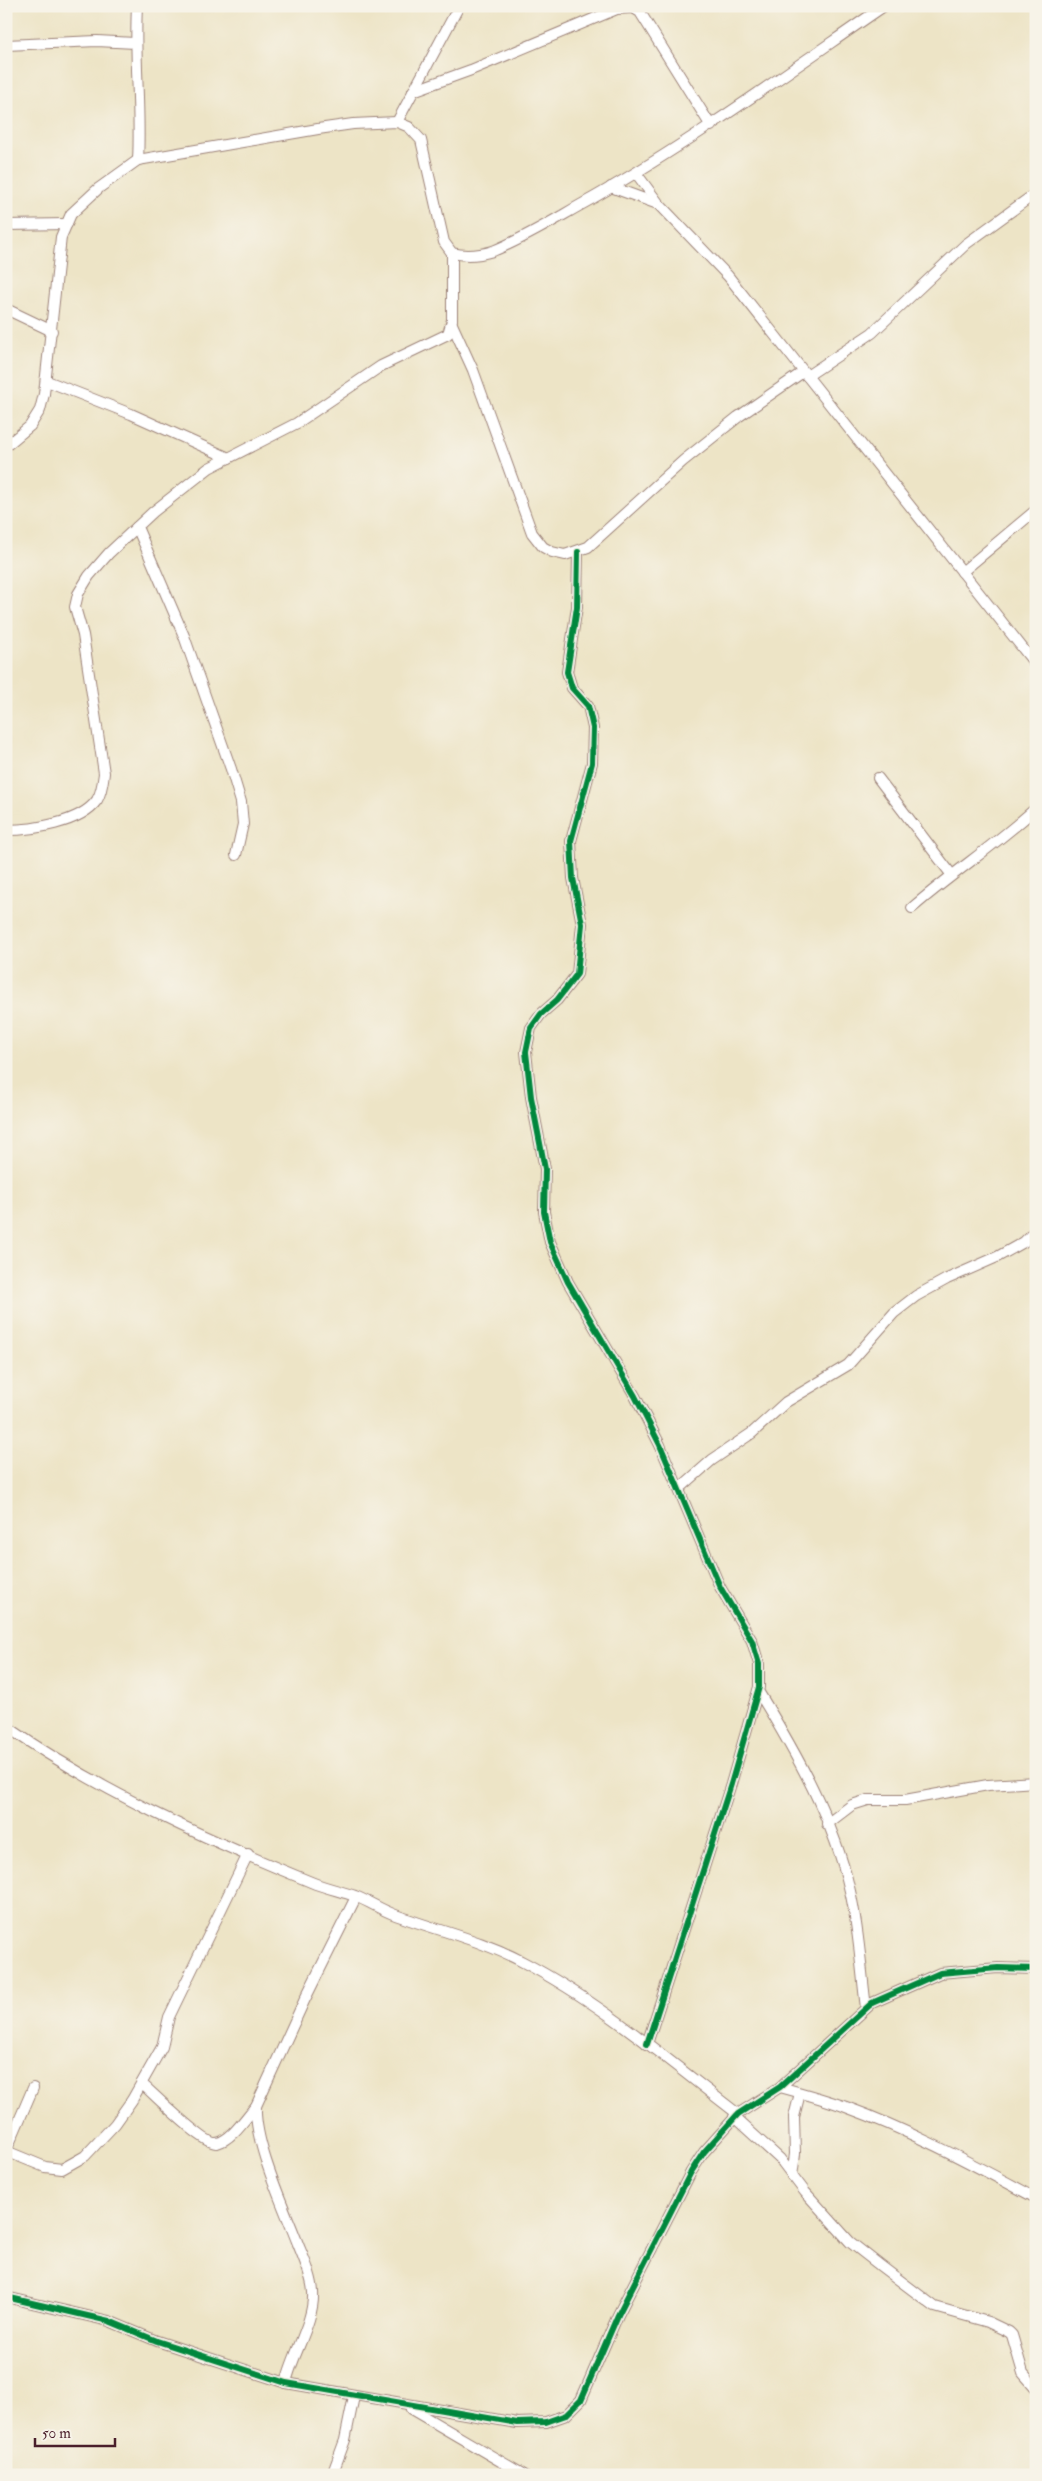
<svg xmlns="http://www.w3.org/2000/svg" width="1042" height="2481" viewBox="0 0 1042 2481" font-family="'IM FELL Double Pica',serif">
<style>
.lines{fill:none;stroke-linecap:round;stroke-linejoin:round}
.minor-casing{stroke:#9c8278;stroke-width:12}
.minor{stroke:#fff;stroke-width:10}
.cycleway-casing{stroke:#f7f3e8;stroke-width:9}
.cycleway{stroke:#00873e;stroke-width:6}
</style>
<rect width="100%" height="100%" fill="#f7f3e8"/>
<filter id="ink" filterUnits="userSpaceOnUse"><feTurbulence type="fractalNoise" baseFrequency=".02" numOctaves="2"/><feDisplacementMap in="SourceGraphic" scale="10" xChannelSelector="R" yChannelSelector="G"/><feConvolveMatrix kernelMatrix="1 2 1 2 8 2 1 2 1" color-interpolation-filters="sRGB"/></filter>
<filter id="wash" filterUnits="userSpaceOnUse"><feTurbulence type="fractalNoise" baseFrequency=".0096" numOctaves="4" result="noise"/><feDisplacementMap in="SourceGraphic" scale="20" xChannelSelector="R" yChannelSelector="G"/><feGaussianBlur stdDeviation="1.12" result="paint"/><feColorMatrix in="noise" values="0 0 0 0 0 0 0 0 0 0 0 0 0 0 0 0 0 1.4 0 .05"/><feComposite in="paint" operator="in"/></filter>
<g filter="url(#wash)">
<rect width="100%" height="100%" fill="#ede4c6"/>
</g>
<g filter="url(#ink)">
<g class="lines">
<defs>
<g id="minor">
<path d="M137 6C134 58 141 109 138 160"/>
<path d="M6 45 97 41 135 43"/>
<path d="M413 91 471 70 617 9 633 8 640 12 711 126"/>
<path d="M397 122 459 6"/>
<path d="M636 173 659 204 728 276 1036 665"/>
<path d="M611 187 658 204"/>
<path d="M6 225 67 224"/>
<path d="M6 309 52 331"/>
<path d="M452 324 473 370 532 533 543 547 552 552 565 555 588 547 683 461 738 417 803 372"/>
<path d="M807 376 872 333 966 244 1036 193"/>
<path d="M47 381 131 414 229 458"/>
<path d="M6 446 30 426 40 410 44 394 61 237 71 214 99 188 138 160 318 129 353 124 397 122 409 127 421 140 444 242 452 253C464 256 480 255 493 251 528 237 560 216 593 198 694 140 788 72 884 6"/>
<path d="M137 527 184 636 231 769 241 802 243 824 236 855"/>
<path d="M578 552 577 607 567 672 572 688 588 706 593 728 592 763 571 841 573 878 582 924 577 974 557 1000 541 1014 531 1028 526 1052 531 1097 545 1169 544 1212 550 1242 568 1282 635 1396 660 1445 720 1587 752 1641 759 1664V1687L731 1784 647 2044"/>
<path d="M962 572 1036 510"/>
<path d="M878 778 951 874"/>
<path d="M6 830C32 830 81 823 97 800 102 792 103 781 104 773L83 635 75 607 78 594 89 576 109 553 153 512 209 468 297 423 381 366 448 334 452 320V253"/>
<path d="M912 908C952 873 997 844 1036 808"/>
<path d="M679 1489 712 1460 752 1433 786 1402 848 1365 894 1313 916 1296 947 1279 997 1257 1024 1242 1036 1230"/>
<path d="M758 1691C796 1753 834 1820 850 1891 859 1929 861 1969 866 2008"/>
<path d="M6 1726C97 1790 208 1840 311 1882 325 1888 341 1891 355 1896 368 1901 380 1909 393 1914 436 1930 482 1940 523 1962 600 2002 669 2061 738 2114"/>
<path d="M827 1824 852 1805 868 1800H905L988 1785 1036 1782"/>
<path d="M142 2084C154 2094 204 2145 217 2143 232 2140 246 2117 256 2106"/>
<path d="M780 2087C802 2093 824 2099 846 2107 912 2131 974 2165 1036 2198"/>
<path d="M734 2117 780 2159 805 2192 850 2242 882 2267 935 2307 988 2322 1009 2332 1012 2335 1023 2373 1036 2388"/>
<path d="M6 2151 45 2167 62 2169 85 2156 115 2124 132 2100 162 2047 169 2017 248 1854"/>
<path d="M6 2151 33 2088"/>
<path d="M792 2176 795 2154 794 2117 800 2093"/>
<path d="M6 2297 109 2321 157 2341 286 2383 517 2423 546 2422 566 2415 581 2400 618 2315 691 2172 704 2152 738 2114 780 2087 872 2003 940 1973 998 1968 1036 1969"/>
<path d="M286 2383C292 2355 315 2320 313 2292 312 2276 304 2259 298 2244 284 2207 254 2144 256 2106L305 1999 356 1897"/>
<path d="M411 2409 524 2475"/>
<path d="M332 2475 345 2440 354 2396"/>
</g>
</defs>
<!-- minor casing -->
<use href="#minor" class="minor-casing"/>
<!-- minor -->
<use href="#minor" class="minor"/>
<defs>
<g id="cycleway">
<path d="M578 552 577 607 567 672 572 688 588 706 593 728 592 763 571 841 573 878 582 924 577 974 557 1000 541 1014 531 1028 526 1052 531 1097 545 1169 544 1212 550 1242 568 1282 635 1396 660 1445 720 1587 752 1641 759 1664V1687L731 1784 647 2044"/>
<path d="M6 2297 109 2321 157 2341 286 2383 517 2423 546 2422 566 2415 581 2400 618 2315 691 2172 704 2152 738 2114 780 2087 872 2003 940 1973 998 1968 1036 1969"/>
</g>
</defs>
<!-- cycleway casing -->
<use href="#cycleway" class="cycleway-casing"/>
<!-- cycleway -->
<use href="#cycleway" class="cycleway"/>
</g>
</g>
<!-- margin -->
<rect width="1042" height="2481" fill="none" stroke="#f7f3e8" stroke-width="25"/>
<!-- scale -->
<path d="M35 2438v8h80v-8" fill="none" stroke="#4a1f2b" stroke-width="2.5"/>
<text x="42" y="2438" font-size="15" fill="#4a1f2b" stroke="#f7f3e8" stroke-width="4" paint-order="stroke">50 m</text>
</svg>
